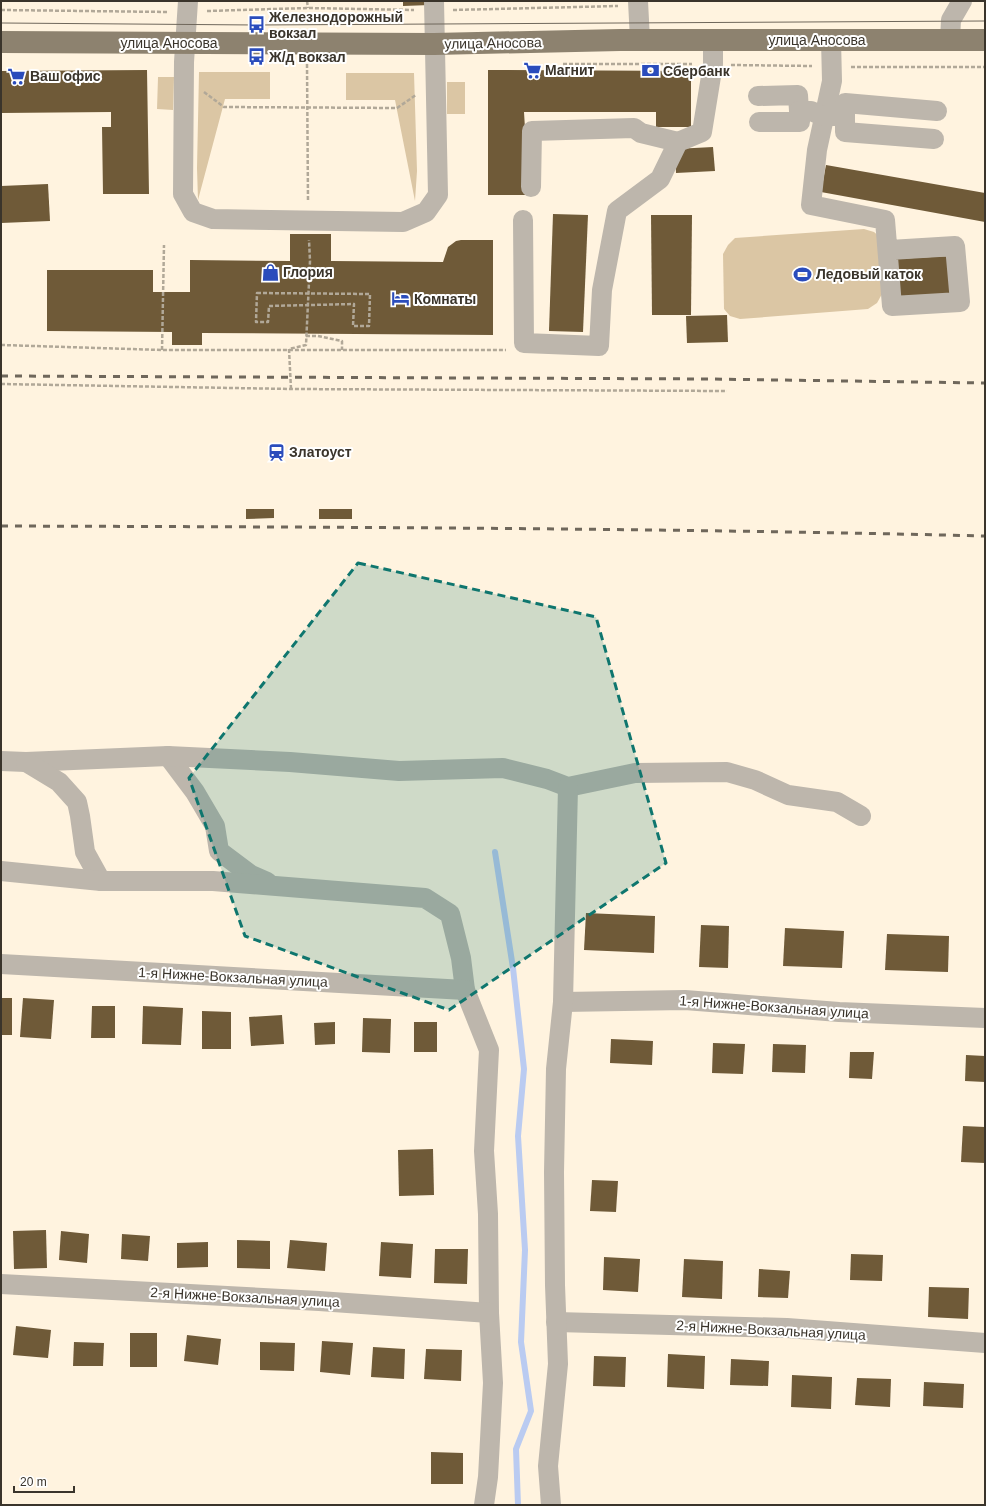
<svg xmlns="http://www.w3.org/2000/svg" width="986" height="1506" viewBox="0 0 986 1506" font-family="Helvetica,sans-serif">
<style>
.green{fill:#dbc6a4}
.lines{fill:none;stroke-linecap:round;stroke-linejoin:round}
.stream{stroke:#bacbf1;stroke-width:6}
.building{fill:#6f5a38}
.path{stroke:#b1a898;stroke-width:2.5;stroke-dasharray:4 2;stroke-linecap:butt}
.minor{stroke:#bdb6ac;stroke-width:20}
.major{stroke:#8d826f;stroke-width:22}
.tram{stroke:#6f675b;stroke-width:1}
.rail{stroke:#6f675b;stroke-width:3;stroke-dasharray:7 7;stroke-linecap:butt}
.marked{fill:#0f766e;fill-opacity:0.2;stroke:#0f766e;stroke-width:3;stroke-dasharray:8 5;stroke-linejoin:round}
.labels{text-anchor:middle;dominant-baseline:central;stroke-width:4;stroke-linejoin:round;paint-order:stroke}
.poi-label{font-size:14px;font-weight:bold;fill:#3a342b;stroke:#fff;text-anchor:start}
.street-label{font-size:14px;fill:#3a342b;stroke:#fff}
</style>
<rect width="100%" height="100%" fill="#fff3df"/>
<!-- green -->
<g class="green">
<path d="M199 72H270V99H225L198 200 197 168Z"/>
<path d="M346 73H414L417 171 415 201 395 100H346Z"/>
<path d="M158 77H174L173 110 157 109Z"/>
<rect x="447" y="82" width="18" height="32"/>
<path d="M864 229 874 232 881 238 882 294 877 303 868 309 740 319 730 316 724 309 723 254 728 245 735 238Z"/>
</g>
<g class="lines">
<!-- stream -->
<path class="stream" d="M495 852 513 968 524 1069 518 1136 525 1250 521 1342 531 1411 516 1449 518 1505"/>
</g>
<!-- building -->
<g class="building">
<path d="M403 1H430V5L403 6Z"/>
<path d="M147 70 149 194H103L102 127H111V112L1 113V71Z"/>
<path d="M488 70 691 71V127H656V112H524L529 195H488Z"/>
<path d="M713 147 715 171 676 173 675 149Z"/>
<path d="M826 165 985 193V222L821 192Z"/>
<path d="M48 184 50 221 1 223V186Z"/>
<path d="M553 214 588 215 583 332 549 331Z"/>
<path d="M651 215H692L691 315H652Z"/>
<path d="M290 234H331V261L443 262 448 247 456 241 461 240H493V335L202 333V345H172V332L47 331V270H153V292H190V260L290 261Z"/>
<path d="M950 256 953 297 898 300 896 259Z"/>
<path d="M727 315 728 342 687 343 686 316Z"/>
<path d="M246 509H274V518L246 519Z"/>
<rect x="319" y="509" width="33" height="10"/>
<path d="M586 913 655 916 654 953 584 950Z"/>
<path d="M701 925 729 926 728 968 699 967Z"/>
<path d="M785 928 844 931 842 968 783 966Z"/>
<path d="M887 934 949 936 948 972 885 970Z"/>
<rect x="1" y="998" width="11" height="37"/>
<path d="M23 998 54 1000 51 1039 20 1037Z"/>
<path d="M92 1006H115V1038H91Z"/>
<path d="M143 1006 183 1008 181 1045 142 1044Z"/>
<path d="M202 1011 231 1012V1049H202Z"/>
<path d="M282 1015 284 1044 251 1046 249 1017Z"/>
<path d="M363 1018 391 1019 390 1053 362 1052Z"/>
<path d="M335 1022V1044L315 1045 314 1023Z"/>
<rect x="414" y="1022" width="23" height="30"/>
<path d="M611 1039 653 1041 652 1065 610 1063Z"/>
<path d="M713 1043 745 1044 743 1074 712 1073Z"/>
<path d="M773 1044 806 1045 805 1073 772 1072Z"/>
<path d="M850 1052H874L872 1079 849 1078Z"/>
<path d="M966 1055 985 1056V1082L965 1081Z"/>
<path d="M963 1126 985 1127V1163L961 1162Z"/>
<path d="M433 1149 434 1195 399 1196 398 1150Z"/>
<path d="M592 1180 618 1181 616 1212 590 1211Z"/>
<path d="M46 1230 47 1268 14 1269 13 1231Z"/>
<path d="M61 1231 89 1234 87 1263 59 1260Z"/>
<path d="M122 1234 150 1236 148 1261 121 1259Z"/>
<path d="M237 1240 270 1241V1269L237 1268Z"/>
<path d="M290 1240 327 1243 325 1271 287 1268Z"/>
<path d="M208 1242V1267L177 1268V1243Z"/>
<path d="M381 1242 413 1244 411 1278 379 1276Z"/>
<path d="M435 1249H468L467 1284 434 1283Z"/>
<path d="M851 1254 883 1255 882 1281 850 1280Z"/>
<path d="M604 1257 640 1259 638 1292 603 1290Z"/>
<path d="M684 1259 723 1261 722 1299 682 1297Z"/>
<path d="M759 1269 790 1271 788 1298 758 1297Z"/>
<path d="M929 1287 969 1288 968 1319 928 1317Z"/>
<path d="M16 1326 51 1330 48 1358 13 1355Z"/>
<rect x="130" y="1333" width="27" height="34"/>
<path d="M187 1335 221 1339 218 1365 184 1361Z"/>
<path d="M322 1341 353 1343 350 1375 320 1372Z"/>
<path d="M74 1342 104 1343 103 1366H73Z"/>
<path d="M260 1342 295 1343 294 1371 260 1370Z"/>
<path d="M373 1347 405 1349 404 1379 371 1377Z"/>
<path d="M426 1349 462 1350 461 1381 424 1379Z"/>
<path d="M668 1354 705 1356 704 1389 667 1387Z"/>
<path d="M594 1356 626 1357 625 1387 593 1386Z"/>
<path d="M731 1359 769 1361 768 1386 730 1385Z"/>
<path d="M792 1375 832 1377 831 1409 791 1407Z"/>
<path d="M857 1378 891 1379 890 1407 855 1405Z"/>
<path d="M924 1382 964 1384 963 1408 923 1406Z"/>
<path d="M431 1452 463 1453V1484H431Z"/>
</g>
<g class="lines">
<!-- path -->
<g class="path">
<path d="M307 1 308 8"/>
<path d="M1 10 168 12"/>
<path d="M453 10 618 6"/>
<path d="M207 11 308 8 414 10"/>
<path d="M307 64 308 201"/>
<path d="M563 64H692"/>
<path d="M731 65 812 66"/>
<path d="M851 67H985"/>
<path d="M204 92 224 107 397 108 416 95"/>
<path d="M257 293 370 294 369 326H353L354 304 269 306 268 322H256Z"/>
<path d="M306 336H318L342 341V350"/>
<path d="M1 345 162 350H506"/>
<path d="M162 350 164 245"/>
<path d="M1 384 291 389 727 391"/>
<path d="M291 389 289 349 306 345 310 261 309 240"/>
</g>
<!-- minor -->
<g class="minor">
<path d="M188 1 184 62 183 194 193 212 213 219 403 222 426 212 438 195 434 1"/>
<path d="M638 1 640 40"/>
<path d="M831 40 832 81 817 150 811 205 885 220 892 306 960 302 955 246 890 250"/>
<path d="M950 40 951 20 962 1"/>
<path d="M758 96 798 95 799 111"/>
<path d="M759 122H800L799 111H811L823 116H837"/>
<path d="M934 139 845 132V103L937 111"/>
<path d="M531 187 532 131 634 128 641 133 678 142"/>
<path d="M523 220 524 343 599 346 602 290 617 211 660 179 678 142 702 132 713 64V41"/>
<path d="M168 756 195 792 215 826 219 851 251 875 267 882"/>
<path d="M1 761 26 762 168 756 290 762 399 771 503 768 547 779 568 787 635 773 727 772 755 780 788 795 837 802 861 816"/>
<path d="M26 762 59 782 77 802 80 816 85 852 101 881"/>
<path d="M1 871 101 881H213L425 898 450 914 461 958 465 990 489 1050 484 1151 488 1214 489 1313 493 1383 488 1477 484 1505"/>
<path d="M1 964 465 990"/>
<path d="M563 1002 685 1000 839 1012 985 1018"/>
<path d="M1 1284 319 1301 489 1313"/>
<path d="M556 1322 787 1328 985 1343"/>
<path d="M551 1505 548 1466 558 1364 555 1285 554 1172 556 1069 563 1002 568 787"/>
</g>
<!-- major -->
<path class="major" d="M1 42 434 44 620 40H985"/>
<!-- tram -->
<path class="tram" d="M1 23 256 25 985 21"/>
<!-- rail -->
<g class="rail">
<path d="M1 376 710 379 985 383"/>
<path d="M1 526C329 527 657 528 985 536"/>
</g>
</g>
<!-- marked area -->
<path class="marked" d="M358 563 596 617 666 863 449 1010 245 936 189 778Z"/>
<!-- icons -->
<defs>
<symbol id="bus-bare" viewBox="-9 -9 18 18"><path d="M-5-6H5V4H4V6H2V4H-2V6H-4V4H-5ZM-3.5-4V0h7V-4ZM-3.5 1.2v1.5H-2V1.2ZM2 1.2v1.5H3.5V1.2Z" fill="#2a4cbc" stroke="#fff" stroke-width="2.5" paint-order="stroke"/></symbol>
<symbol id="supermarket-bare" viewBox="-9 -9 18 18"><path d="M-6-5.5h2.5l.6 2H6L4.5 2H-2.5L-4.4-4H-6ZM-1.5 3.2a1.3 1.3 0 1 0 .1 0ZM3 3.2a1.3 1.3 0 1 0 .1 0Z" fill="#2a4cbc" stroke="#fff" stroke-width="2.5" paint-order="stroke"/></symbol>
<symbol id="bank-bare" viewBox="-9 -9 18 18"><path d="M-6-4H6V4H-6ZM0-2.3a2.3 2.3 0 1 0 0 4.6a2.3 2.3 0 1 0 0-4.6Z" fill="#2a4cbc" stroke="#fff" stroke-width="2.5" paint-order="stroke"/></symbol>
<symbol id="shop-bare" viewBox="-9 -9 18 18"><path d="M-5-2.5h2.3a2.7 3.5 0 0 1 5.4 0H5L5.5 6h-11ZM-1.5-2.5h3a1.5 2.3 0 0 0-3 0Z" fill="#2a4cbc" stroke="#fff" stroke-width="2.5" paint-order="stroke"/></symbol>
<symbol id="stadium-bare" viewBox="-9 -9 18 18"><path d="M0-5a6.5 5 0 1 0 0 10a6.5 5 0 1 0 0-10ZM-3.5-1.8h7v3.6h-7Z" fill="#2a4cbc" stroke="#fff" stroke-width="2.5" paint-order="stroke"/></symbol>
<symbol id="hotel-bare" viewBox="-9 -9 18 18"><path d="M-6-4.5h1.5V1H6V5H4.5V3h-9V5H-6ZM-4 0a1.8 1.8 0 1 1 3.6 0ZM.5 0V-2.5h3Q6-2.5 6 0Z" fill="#2a4cbc" stroke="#fff" stroke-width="2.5" paint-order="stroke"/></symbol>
<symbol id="station-bare" viewBox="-9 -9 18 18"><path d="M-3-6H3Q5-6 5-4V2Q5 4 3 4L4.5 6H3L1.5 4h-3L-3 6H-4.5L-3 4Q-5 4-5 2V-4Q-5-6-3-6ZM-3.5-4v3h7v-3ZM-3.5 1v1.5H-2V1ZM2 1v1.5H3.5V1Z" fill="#2a4cbc" stroke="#fff" stroke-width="2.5" paint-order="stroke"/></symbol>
</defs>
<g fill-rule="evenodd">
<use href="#bus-bare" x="244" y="12" width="25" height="25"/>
<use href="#bus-bare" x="244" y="44" width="25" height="25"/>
<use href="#supermarket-bare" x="520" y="58" width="25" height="25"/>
<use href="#bank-bare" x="638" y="58" width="25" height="25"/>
<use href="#supermarket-bare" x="4" y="64" width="25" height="25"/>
<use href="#shop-bare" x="258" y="260" width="25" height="25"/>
<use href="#stadium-bare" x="790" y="262" width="25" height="25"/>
<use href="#hotel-bare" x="388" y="286" width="25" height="25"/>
<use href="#station-bare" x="264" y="440" width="25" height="25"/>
</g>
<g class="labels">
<!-- poi labels -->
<g class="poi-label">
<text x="269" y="17">Железнодорожный<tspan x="269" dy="16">вокзал</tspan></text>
<text x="269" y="57">Ж/д вокзал</text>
<text x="545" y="70">Магнит</text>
<text x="663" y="71">Сбербанк</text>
<text x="30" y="76">Ваш офис</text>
<text x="283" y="272">Глория</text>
<text x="816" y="274">Ледовый каток</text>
<text x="414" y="299">Комнаты</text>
<text x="289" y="452">Златоуст</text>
</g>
<!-- street labels -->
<g class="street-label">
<text x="817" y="40">улица Аносова</text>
<text x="169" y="43">улица Аносова</text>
<text transform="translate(493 43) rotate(-1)">улица Аносова</text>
<text transform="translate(233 977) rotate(3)">1-я Нижне-Вокзальная улица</text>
<text transform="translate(774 1007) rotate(4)">1-я Нижне-Вокзальная улица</text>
<text transform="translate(245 1297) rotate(3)">2-я Нижне-Вокзальная улица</text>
<text transform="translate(771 1330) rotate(3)">2-я Нижне-Вокзальная улица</text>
</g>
</g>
<!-- border -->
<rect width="986" height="1506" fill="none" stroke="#3a342b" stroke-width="4"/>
<!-- scale -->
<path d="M14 1486v6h60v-6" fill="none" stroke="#3a342b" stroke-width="2"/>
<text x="20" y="1486" font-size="12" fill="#3a342b" stroke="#ffffff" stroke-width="3" paint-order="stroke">20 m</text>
</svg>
